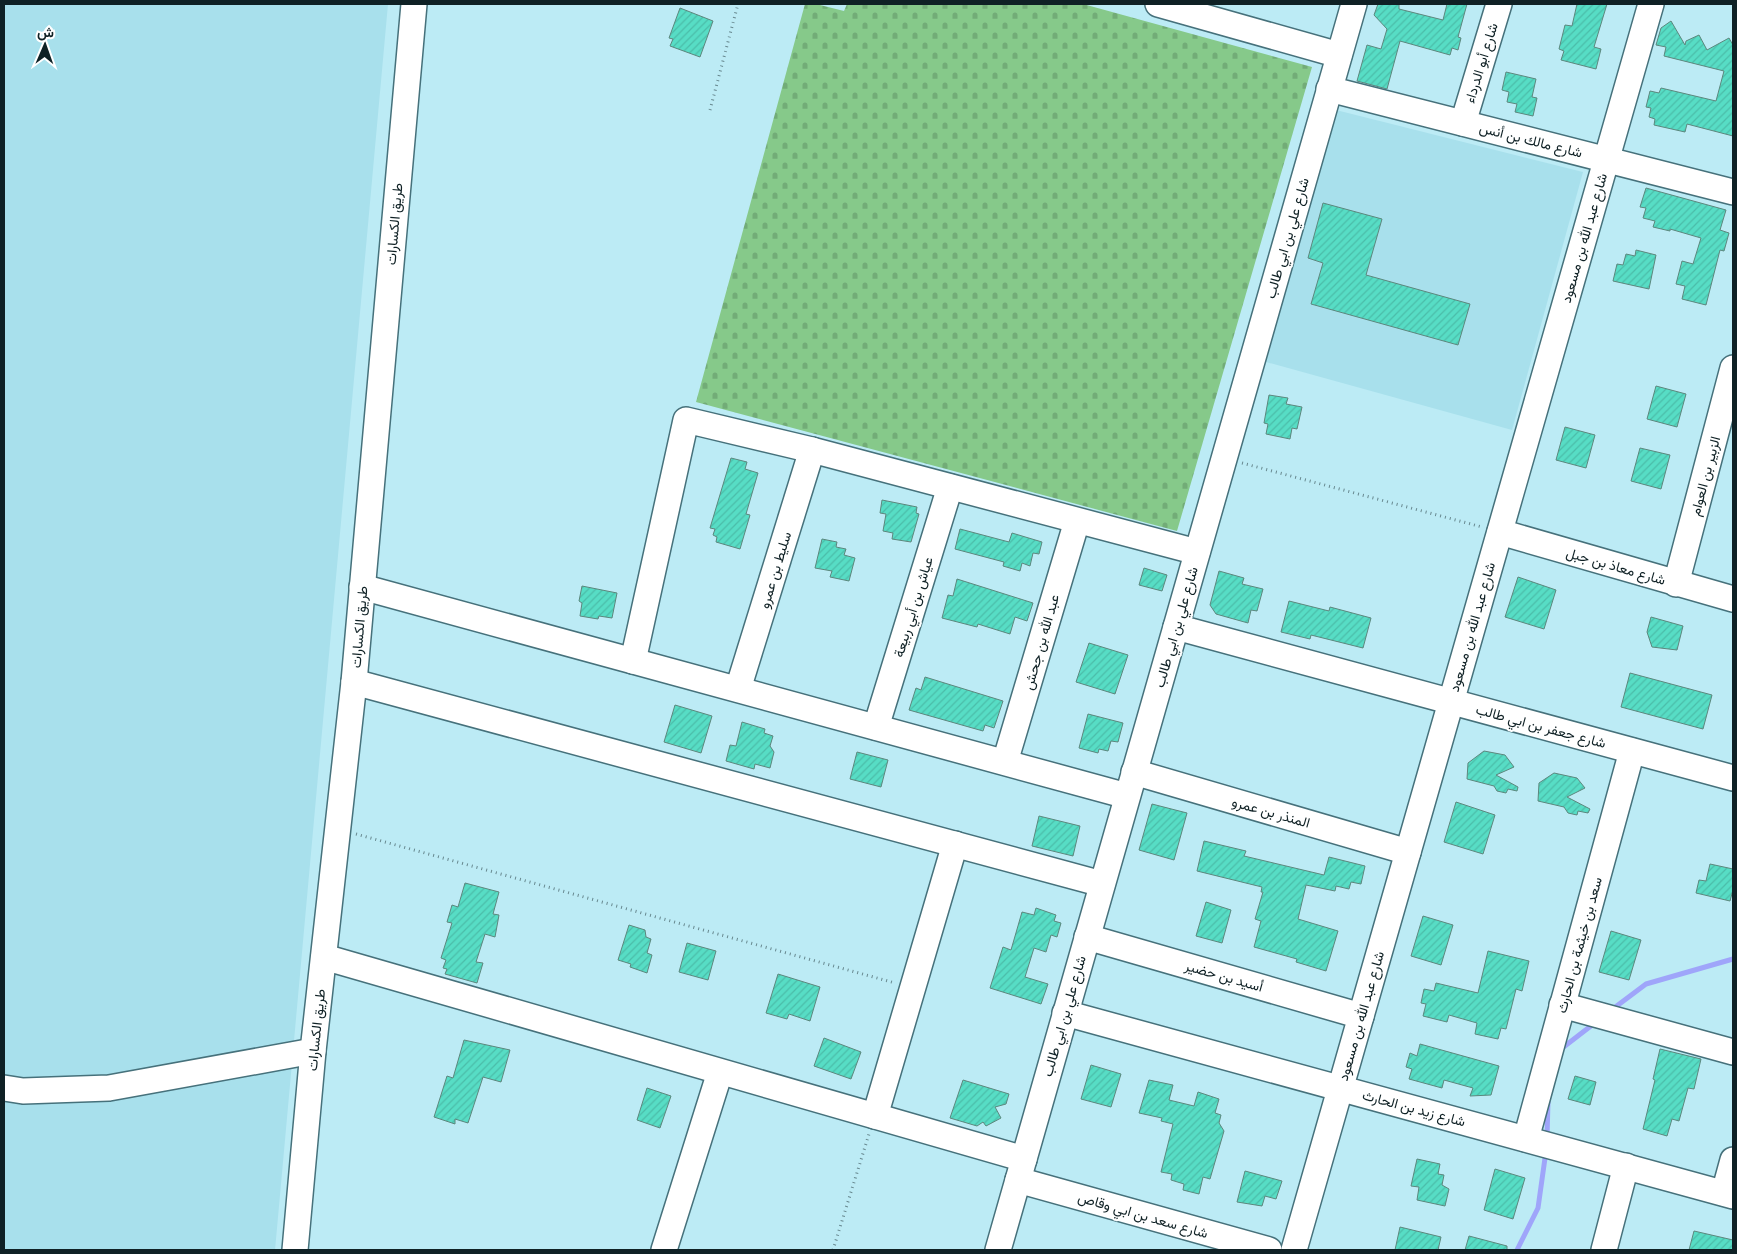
<svg xmlns="http://www.w3.org/2000/svg" width="1737" height="1254" viewBox="0 0 1737 1254" font-family="Raleway,Vazirmatn,sans-serif">
<style>
.built{fill:#a8e0ec}
.cemetery{fill:url(#cemetery-stones)}
.lines{fill:none;stroke-linecap:round;stroke-linejoin:round}
.stream{stroke:#9fa5fa;stroke-width:5}
.building{fill:url(#building-hatch);stroke:#5c877d}
.minor-casing{stroke:#46717b;stroke-width:28}
.path{stroke:#67888f;stroke-width:3;stroke-dasharray:1 4;stroke-linecap:butt}
.minor{stroke:#fff;stroke-width:25}
.labels{text-anchor:middle;dominant-baseline:central;stroke-width:4;stroke-linejoin:round;paint-order:stroke}
.street-label{font-size:14px;fill:#0f2125;stroke:#fff}
</style>
<defs>
<pattern id="cemetery-stones" width="16" height="16" patternUnits="userSpaceOnUse" patternTransform="scale(1.25)"><rect width="16" height="16" fill="#86c98a"/><path d="M2 7V4a2 2 0 0 1 4 0v3zM10 15v-3a2 2 0 0 1 4 0v3z" fill="#72ac77"/></pattern>
<pattern id="building-hatch" width="6" height="6" patternUnits="userSpaceOnUse" patternTransform="scale(1.25)"><rect width="6" height="6" fill="#57ddc5"/><path d="M-1 1l2-2M0 6l6-6M5 7l2-2" fill="none" stroke="#4bbda9"/></pattern>
</defs>
<rect width="100%" height="100%" fill="#bcebf5"/>
<!-- built -->
<g class="built">
<path d="M4 4H388L275 1250H4Z"/>
<path d="M1336 110 1583 172 1512 430 1266 362Z"/>
</g>
<!-- cemetery -->
<path class="cemetery" d="M805 4H816L844 11 847 4H1083L1312 67 1177 531 696 402Z"/>
<g class="lines">
<!-- stream -->
<g class="stream">
<path d="M1610 1011 1646 984 1733 959"/>
<path d="M1561 1049 1596 1022"/>
<path d="M1547 1138 1548 1101"/>
<path d="M1517 1250 1538 1208 1546 1151"/>
</g>
</g>
<!-- building -->
<g class="building">
<path d="M1378 4H1399V9L1443 20 1447 4H1467L1458 37 1461 38 1458 50 1452 48 1450 55 1400 41 1387 89 1357 81 1367 45 1381 49 1387 29 1374 15Z"/>
<path d="M1577 4H1607L1594 47 1601 49 1596 69 1561 60 1564 51 1559 49 1565 25 1572 26Z"/>
<path d="M680 8 713 21 700 57 670 46 673 39 669 38Z"/>
<path d="M1671 21 1685 45 1686 41 1699 35 1707 50 1729 38 1733 45V136L1687 124 1685 132 1654 125 1655 119 1649 117 1651 108 1646 107 1650 91 1659 93 1661 88 1716 101 1724 71 1664 56 1666 47 1656 45 1661 28Z"/>
<path d="M1506 72 1536 79 1532 97 1537 98 1533 116 1515 112 1517 104 1507 102 1509 92 1502 90Z"/>
<path d="M1646 188 1726 210 1720 230 1729 233 1724 251 1720 250 1706 305 1682 299 1685 286 1676 284 1682 261 1693 264 1701 238 1670 229V231L1653 227 1655 221 1643 218 1646 208 1640 207Z"/>
<path d="M1323 203 1382 219 1366 275 1470 304 1458 345 1311 304 1323 263 1308 258Z"/>
<path d="M1636 250 1656 255 1649 289 1613 281 1617 264 1623 265 1626 254 1635 256Z"/>
<path d="M1656 386 1686 394 1677 427 1647 419Z"/>
<path d="M1269 395 1288 398 1286 404 1302 407 1297 429 1292 428 1290 439 1266 434 1268 424 1264 423Z"/>
<path d="M1565 427 1595 435 1586 468 1556 460Z"/>
<path d="M1640 448 1670 455 1661 489 1631 481Z"/>
<path d="M731 458 747 462 745 469 758 473 746 514 750 515 740 549 716 542 717 537 713 535 715 529 710 528Z"/>
<path d="M882 500 917 507 916 513 919 514 911 542 892 539 893 533 883 531 886 514 880 513Z"/>
<path d="M960 529 1009 542 1012 533 1042 542 1039 554 1033 553 1030 566 1022 563 1020 571 1003 566 1004 562 955 549Z"/>
<path d="M822 539 837 542 836 547 846 549 844 555 855 558 849 581 830 577 832 571 815 568Z"/>
<path d="M1144 568 1167 575 1162 591 1139 585Z"/>
<path d="M1219 571 1244 578 1242 584 1263 589 1257 611 1251 610 1248 623 1216 614 1210 605Z"/>
<path d="M1518 577 1556 590 1544 629 1505 617Z"/>
<path d="M957 579 1033 603 1027 621 1015 617 1010 634 978 624 977 627 942 618 948 595 953 596Z"/>
<path d="M582 586 617 593 612 618 599 616 598 619 580 616 582 603 579 601Z"/>
<path d="M1289 601 1329 611 1330 607 1371 618 1363 648 1311 635 1310 639 1281 632Z"/>
<path d="M1651 617 1683 626 1677 650 1652 647 1647 632Z"/>
<path d="M1089 643 1128 655 1115 694 1076 682Z"/>
<path d="M1630 673 1712 695 1703 729 1621 707Z"/>
<path d="M925 677 1003 701 994 728 985 725 983 731 909 710 916 688 921 690Z"/>
<path d="M675 705 712 716 701 753 664 742Z"/>
<path d="M1088 714 1123 723 1118 742 1111 741 1108 751 1099 749 1098 753 1079 748Z"/>
<path d="M742 722 765 729 764 733 773 736 770 746 774 752 770 768 755 764 754 769 726 761 730 745 736 746Z"/>
<path d="M1484 751 1505 755 1514 767 1496 775 1518 787 1517 791 1508 789 1506 793 1497 791 1494 786 1467 779 1468 763Z"/>
<path d="M857 752 888 760 881 787 850 779Z"/>
<path d="M1554 773 1577 778 1585 788 1567 797 1590 809 1588 813 1578 811 1577 815 1568 813 1564 807 1538 801 1539 783Z"/>
<path d="M1456 802 1495 815 1483 854 1444 842Z"/>
<path d="M1152 804 1187 813 1174 860 1139 850Z"/>
<path d="M1039 816 1080 826 1073 856 1032 846Z"/>
<path d="M1204 841 1246 851 1244 856 1324 875 1329 857 1365 866 1361 884 1351 882 1349 889 1336 886 1335 891 1306 885 1298 919 1338 931 1326 971 1296 962 1297 959 1254 947 1261 921 1255 919 1263 892H1261L1262 887 1197 871Z"/>
<path d="M1710 864 1733 869V890L1730 901 1696 893 1699 880 1706 881Z"/>
<path d="M465 883 499 892 493 914 499 915 495 937 485 934 476 962 483 963 477 983 445 974 447 969 443 968 446 960 441 958 452 923 447 922 452 905 458 907Z"/>
<path d="M1206 902 1231 910 1222 943 1196 936Z"/>
<path d="M1036 908 1056 915 1054 921 1061 923 1057 937 1051 935 1046 952 1034 948 1025 977 1048 984 1041 1004 990 988 1003 947 1011 950 1022 912 1034 915Z"/>
<path d="M1423 916 1453 925 1441 965 1411 956Z"/>
<path d="M629 925 645 930 646 937 651 939 647 953 652 955 647 973 630 967 631 964 618 960Z"/>
<path d="M1611 931 1641 940 1629 980 1599 972Z"/>
<path d="M687 943 716 951 708 980 679 972Z"/>
<path d="M1488 951 1529 961 1522 991 1516 989 1506 1029 1501 1028 1498 1039 1475 1034 1477 1023 1449 1015 1447 1022 1423 1016 1426 1004 1421 1003 1424 989 1434 991 1436 983 1478 993Z"/>
<path d="M778 974 820 987 810 1021 789 1014 787 1019 766 1013Z"/>
<path d="M824 1038 861 1052 851 1079 814 1066Z"/>
<path d="M464 1040 510 1050 501 1082 483 1077 468 1123 455 1119V1124L434 1117 447 1076 453 1078Z"/>
<path d="M1420 1044 1499 1066 1491 1095 1470 1096 1473 1088 1444 1080 1442 1088 1409 1079 1412 1069 1406 1067 1410 1053 1417 1056Z"/>
<path d="M1660 1049 1701 1059 1694 1089 1688 1088 1679 1121 1672 1119 1667 1136 1643 1129 1655 1080 1653 1079Z"/>
<path d="M1091 1065 1121 1074 1111 1107 1081 1099Z"/>
<path d="M1575 1076 1596 1082 1590 1105 1568 1099Z"/>
<path d="M963 1080 1009 1094 1006 1104 995 1107 1001 1118 986 1126 983 1122 977 1126 950 1118Z"/>
<path d="M1149 1080 1173 1085 1169 1100 1194 1106 1198 1092 1219 1099 1215 1113 1221 1115 1219 1123 1224 1131 1210 1179 1203 1177 1199 1194 1183 1190 1184 1184 1171 1180 1172 1174 1161 1172 1173 1124 1161 1121 1162 1118 1139 1113Z"/>
<path d="M647 1088 671 1096 660 1128 637 1120Z"/>
<path d="M1417 1159 1440 1164 1438 1174 1444 1175 1442 1185 1449 1189 1445 1206 1417 1200 1419 1187 1411 1186Z"/>
<path d="M1495 1169 1525 1178 1513 1219 1484 1210Z"/>
<path d="M1245 1171 1282 1181 1276 1199 1265 1196 1262 1206 1237 1202Z"/>
<path d="M1400 1227 1441 1237 1438 1250H1395Z"/>
<path d="M1694 1231 1733 1240V1250H1689Z"/>
<path d="M1469 1236 1507 1246V1250H1465Z"/>
</g>
<g class="lines">
<defs>
<g id="minor">
<path d="M1158 4 1339 55"/>
<path d="M1329 89 1733 192"/>
<path d="M1463 123 1499 4"/>
<path d="M1500 532 1733 599"/>
<path d="M1676 584 1733 368"/>
<path d="M362 587 1127 796"/>
<path d="M1176 627 1733 778"/>
<path d="M633 661 686 420 812 450 1197 552"/>
<path d="M354 682 1102 884"/>
<path d="M738 689 812 450"/>
<path d="M876 727 950 487"/>
<path d="M1005 762 1077 521"/>
<path d="M1134 772 1408 852"/>
<path d="M1087 937 1361 1016"/>
<path d="M324 957 1024 1159"/>
<path d="M1562 1005 1733 1052"/>
<path d="M1065 1013 1733 1196"/>
<path d="M4 1088 23 1091 109 1088 313 1051"/>
<path d="M875 1116 955 844"/>
<path d="M1526 1139 1632 751"/>
<path d="M1018 1180 1269 1250"/>
<path d="M1724 1193 1733 1160"/>
<path d="M295 1250 313 1051 354 682 414 4"/>
<path d="M664 1250 720 1072"/>
<path d="M998 1250 1354 4"/>
<path d="M1294 1250 1651 4"/>
<path d="M1604 1250 1626 1166"/>
</g>
</defs>
<!-- minor casing -->
<use href="#minor" class="minor-casing"/>
<!-- path -->
<g class="path">
<path d="M710 110 738 4"/>
<path d="M1242 463 1482 527"/>
<path d="M356 834 895 983"/>
<path d="M833 1250 869 1134"/>
</g>
<!-- minor -->
<use href="#minor" class="minor"/>
</g>
<g class="labels">
<!-- street labels -->
<g class="street-label">
<text transform="translate(1481 63) rotate(-73)">شارع أبو الدرداء</text>
<text transform="translate(1531 140) rotate(14)">شارع مالك بن أنس</text>
<text transform="translate(394 224) rotate(-85)">طريق الكسارات</text>
<text transform="translate(1287 238) rotate(-74)">شارع علي بن ابي طالب</text>
<text transform="translate(1584 238) rotate(-74)">شارع عبد الله بن مسعود</text>
<text transform="translate(1705 476) rotate(-75)">الزبير بن العوام</text>
<text transform="translate(1616 566) rotate(16)">شارع معاذ بن جبل</text>
<text transform="translate(775 570) rotate(-73)">سليط بن عمرو</text>
<text transform="translate(913 607) rotate(-73)">عياش بن أبي ربيعة</text>
<text transform="translate(359 627) rotate(-85)">طريق الكسارات</text>
<text transform="translate(1176 627) rotate(-74)">شارع علي بن ابي طالب</text>
<text transform="translate(1472 627) rotate(-74)">شارع عبد الله بن مسعود</text>
<text transform="translate(1041 642) rotate(-74)">عبد الله بن جحش</text>
<text transform="translate(1541 726) rotate(15)">شارع جعفر بن ابي طالب</text>
<text transform="translate(1271 812) rotate(16)">المنذر بن عمرو</text>
<text transform="translate(1579 945) rotate(-75)">سعد بن خيثمة بن الحارث</text>
<text transform="translate(1224 976) rotate(16)">أسيد بن حضير</text>
<text transform="translate(1064 1016) rotate(-74)">شارع علي بن ابي طالب</text>
<text transform="translate(1361 1016) rotate(-74)">شارع عبد الله بن مسعود</text>
<text transform="translate(316 1030) rotate(-84)">طريق الكسارات</text>
<text transform="translate(1414 1108) rotate(15)">شارع زيد بن الحارث</text>
<text transform="translate(1143 1215) rotate(16)">شارع سعد بن ابي وقاص</text>
</g>
</g>
<!-- border -->
<rect width="1737" height="1254" fill="none" stroke="#0f2125" stroke-width="10"/>
<!-- north arrow -->
<g transform="translate(45 45) rotate(2)" stroke="#ffffff" stroke-width="4" paint-order="stroke">
<path d="M0-4L9 19L0 12L-9 19Z" fill="#0f2125"/>
<text y="-8" font-size="14" font-weight="bold" text-anchor="middle" fill="#0f2125">ش</text>
</g>
</svg>
